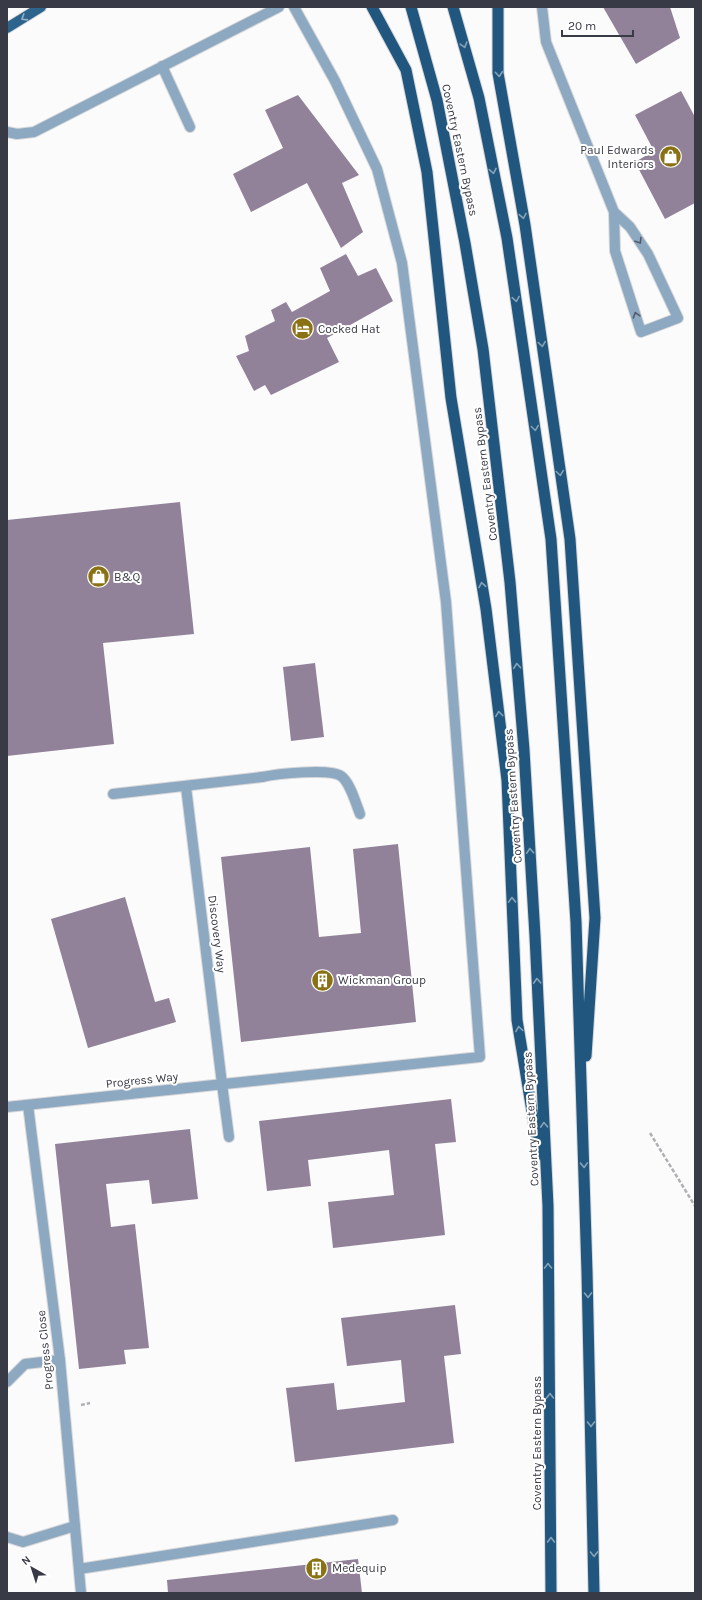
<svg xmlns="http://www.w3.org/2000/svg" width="702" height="1600" viewBox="0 0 702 1600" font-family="Karla,sans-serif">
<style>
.building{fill:#91829a}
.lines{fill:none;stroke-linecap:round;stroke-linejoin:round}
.service-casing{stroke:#d8d8da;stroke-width:12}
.minor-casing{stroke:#d8d8da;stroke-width:12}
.primary-casing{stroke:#d8d8da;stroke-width:12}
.trunk-casing{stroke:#d8d8da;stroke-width:13}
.path{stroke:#afb0b4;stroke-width:2.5;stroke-dasharray:4 2;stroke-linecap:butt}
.service{stroke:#8da9c1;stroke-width:10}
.minor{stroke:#8da9c1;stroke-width:10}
.primary{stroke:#2d648d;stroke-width:10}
.trunk{stroke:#21577e;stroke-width:11}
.oneway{stroke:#96b2c6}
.oneway2{stroke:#85a3b8}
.oneway3{stroke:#525b6a}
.labels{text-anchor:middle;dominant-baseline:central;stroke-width:4;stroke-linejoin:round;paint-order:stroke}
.street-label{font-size:12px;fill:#383a45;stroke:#fff}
.poi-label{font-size:12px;fill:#383a45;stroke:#fff;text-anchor:start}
</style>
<rect width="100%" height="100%" fill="#fbfbfb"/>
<!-- building -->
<g class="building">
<path d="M603 7H670L680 38 636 64Z"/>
<path d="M681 91 695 117V203L665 219 635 162 654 151 635 115Z"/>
<path d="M298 95 359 175 342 183 363 232 341 248 307 183 251 212 233 174 283 148 265 110Z"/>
<path d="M346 254 358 276 376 268 393 301 327 338 339 362 271 395 265 385 254 391 236 356 249 351 245 336 275 321 271 310 286 302 292 312 330 291 320 268Z"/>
<path d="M180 502 194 634 103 643 114 744 7 756V520Z"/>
<path d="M315 663 324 737 291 741 283 667Z"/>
<path d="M398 844 416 1022 241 1042 221 857 310 847 319 937 361 933 353 849Z"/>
<path d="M125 897 155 1002 169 998 176 1022 88 1048 51 919Z"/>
<path d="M451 1099 456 1142 435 1144 445 1235 333 1248 328 1202 394 1195 389 1150 308 1160 311 1186 267 1191 259 1121Z"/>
<path d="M190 1129 198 1199 152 1204 149 1180 106 1184 111 1227 135 1224 149 1348 124 1350 126 1364 79 1369 55 1144Z"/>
<path d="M455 1305 461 1354 444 1356 454 1443 295 1462 286 1388 334 1383 337 1410 405 1402 401 1360 347 1366 341 1318Z"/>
<path d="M358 1559 362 1593H168L167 1580Z"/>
</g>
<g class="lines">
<defs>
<g id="service">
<path d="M542 7 546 42 614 212 615 251 641 332 678 318 648 254 630 227 614 212"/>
<path d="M162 66 190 127"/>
<path d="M7 132 17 134 34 132 279 7"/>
<path d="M262 777C276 774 330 768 341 776 350 782 356 804 360 814"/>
<path d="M281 1078 480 1057 446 602 402 263 377 169 335 81 294 7"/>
<path d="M222 1084 229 1137"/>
<path d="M7 1382 25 1364 60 1360"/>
<path d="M7 1537 23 1542 75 1526"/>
<path d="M79 1569 393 1520"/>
</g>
<g id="minor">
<path d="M186 787 222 1084"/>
<path d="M113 794 262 777"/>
<path d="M28 1105 60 1360 81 1593"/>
<path d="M7 1107 281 1078"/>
</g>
<path id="primary" d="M7 28 41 7"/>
<g id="trunk">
<path d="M372 7 406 70 427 172 451 398 486 609 507 780 517 1020 539 1154"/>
<path d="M411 7 437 100 465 243 483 349 510 582 524 750 535 936 548 1206 551 1593"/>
<path d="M453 7 479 98 507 238 551 539 576 922 587 1272 594 1593"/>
<path d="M498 7V73L525 225 570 539 595 918 586 1056"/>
</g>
</defs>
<!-- service casing -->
<use href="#service" class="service-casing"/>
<!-- minor casing -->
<use href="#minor" class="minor-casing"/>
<!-- primary casing -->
<use href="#primary" class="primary-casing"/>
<!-- trunk casing -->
<use href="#trunk" class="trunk-casing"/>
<!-- path -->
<g class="path">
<path d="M650 1133 695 1206"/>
<path d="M81 1405 90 1403"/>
</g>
<!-- service -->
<use href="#service" class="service"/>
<!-- minor -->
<use href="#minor" class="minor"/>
<!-- primary -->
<use href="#primary" class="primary"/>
<!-- trunk -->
<use href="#trunk" class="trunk"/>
</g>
<!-- one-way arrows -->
<defs><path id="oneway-chevron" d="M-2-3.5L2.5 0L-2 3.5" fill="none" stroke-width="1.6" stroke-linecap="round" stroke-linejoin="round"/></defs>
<use class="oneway" href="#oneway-chevron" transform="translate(24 18) rotate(148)"/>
<g class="oneway2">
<use href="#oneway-chevron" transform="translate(464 45) rotate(74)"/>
<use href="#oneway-chevron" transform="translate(499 74) rotate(85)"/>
<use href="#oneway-chevron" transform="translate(493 171) rotate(79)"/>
<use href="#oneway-chevron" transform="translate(523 216) rotate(80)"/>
<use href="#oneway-chevron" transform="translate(516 299) rotate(81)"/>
<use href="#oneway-chevron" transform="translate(542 344) rotate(82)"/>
<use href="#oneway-chevron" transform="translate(535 428) rotate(82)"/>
<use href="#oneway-chevron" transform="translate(560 473) rotate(82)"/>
<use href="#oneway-chevron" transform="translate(482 585) rotate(-100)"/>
<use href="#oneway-chevron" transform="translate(517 666) rotate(-95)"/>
<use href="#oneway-chevron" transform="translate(499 714) rotate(-97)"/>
<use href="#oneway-chevron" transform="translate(530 851) rotate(-93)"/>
<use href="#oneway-chevron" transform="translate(512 900) rotate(-92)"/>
<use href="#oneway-chevron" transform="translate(537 981) rotate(-93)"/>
<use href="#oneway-chevron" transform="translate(519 1029) rotate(-99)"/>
<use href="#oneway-chevron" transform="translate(544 1125) rotate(-93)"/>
<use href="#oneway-chevron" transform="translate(584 1165) rotate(88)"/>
<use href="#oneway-chevron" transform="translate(548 1266) rotate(-91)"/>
<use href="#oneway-chevron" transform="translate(588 1295) rotate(89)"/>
<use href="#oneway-chevron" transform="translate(550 1396) rotate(-91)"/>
<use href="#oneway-chevron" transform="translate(591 1424) rotate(89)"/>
<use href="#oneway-chevron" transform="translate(551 1540) rotate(-90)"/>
<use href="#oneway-chevron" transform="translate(594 1554) rotate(89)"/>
</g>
<g class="oneway3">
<use href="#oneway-chevron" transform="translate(639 241) rotate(58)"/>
<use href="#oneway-chevron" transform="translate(636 315) rotate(-108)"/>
</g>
<!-- icons -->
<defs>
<symbol id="shop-disc" viewBox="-11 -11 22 22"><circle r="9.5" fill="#8a7114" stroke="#fff"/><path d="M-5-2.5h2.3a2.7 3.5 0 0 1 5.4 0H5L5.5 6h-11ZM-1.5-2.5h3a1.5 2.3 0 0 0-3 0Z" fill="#fff"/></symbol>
<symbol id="hotel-disc" viewBox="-11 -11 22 22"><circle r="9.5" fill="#8a7114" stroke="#fff"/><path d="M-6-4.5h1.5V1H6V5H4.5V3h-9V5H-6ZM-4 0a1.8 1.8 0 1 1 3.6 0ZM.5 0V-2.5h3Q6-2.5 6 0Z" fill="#fff"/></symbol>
<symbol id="building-disc" viewBox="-11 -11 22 22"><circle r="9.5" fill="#8a7114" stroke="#fff"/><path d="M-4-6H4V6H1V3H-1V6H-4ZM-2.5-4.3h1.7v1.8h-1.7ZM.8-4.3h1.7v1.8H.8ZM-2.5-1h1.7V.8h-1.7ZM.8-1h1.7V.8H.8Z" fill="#fff"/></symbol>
</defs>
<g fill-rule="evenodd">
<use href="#shop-disc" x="658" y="144" width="25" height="25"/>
<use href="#hotel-disc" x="290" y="316" width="25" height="25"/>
<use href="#shop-disc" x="86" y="564" width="25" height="25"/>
<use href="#building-disc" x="310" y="968" width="25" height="25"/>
<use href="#building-disc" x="304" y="1556" width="25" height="25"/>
</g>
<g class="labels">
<!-- street labels -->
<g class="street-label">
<text transform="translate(460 150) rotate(78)">Coventry Eastern Bypass</text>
<text transform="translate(485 474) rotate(-97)">Coventry Eastern Bypass</text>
<text transform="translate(513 796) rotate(-94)">Coventry Eastern Bypass</text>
<text transform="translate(217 934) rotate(83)">Discovery Way</text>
<text transform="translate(142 1080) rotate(-6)">Progress Way</text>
<text transform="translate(531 1119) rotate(-93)">Coventry Eastern Bypass</text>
<text transform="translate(45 1350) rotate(-96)">Progress Close</text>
<text transform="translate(537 1443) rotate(-90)">Coventry Eastern Bypass</text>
</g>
<!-- poi labels -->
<g class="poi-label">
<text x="654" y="150" text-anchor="end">Paul Edwards<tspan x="654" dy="14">Interiors</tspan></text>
<text x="318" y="329">Cocked Hat</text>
<text x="114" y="577">B&amp;Q</text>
<text x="338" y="980">Wickman Group</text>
<text x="332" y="1568">Medequip</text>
</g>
</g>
<!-- border -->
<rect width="702" height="1600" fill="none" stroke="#383a45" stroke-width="16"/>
<!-- north arrow -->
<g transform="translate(32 1568) rotate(321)" stroke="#ffffff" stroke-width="3" paint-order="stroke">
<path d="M0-3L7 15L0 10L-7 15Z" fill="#383a45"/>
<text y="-6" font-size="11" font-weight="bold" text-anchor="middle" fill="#383a45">N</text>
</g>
<!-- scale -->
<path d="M562 30v6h71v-6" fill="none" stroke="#383a45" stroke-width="2"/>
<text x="568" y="30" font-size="12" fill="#383a45" stroke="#ffffff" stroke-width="3" paint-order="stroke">20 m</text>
</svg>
